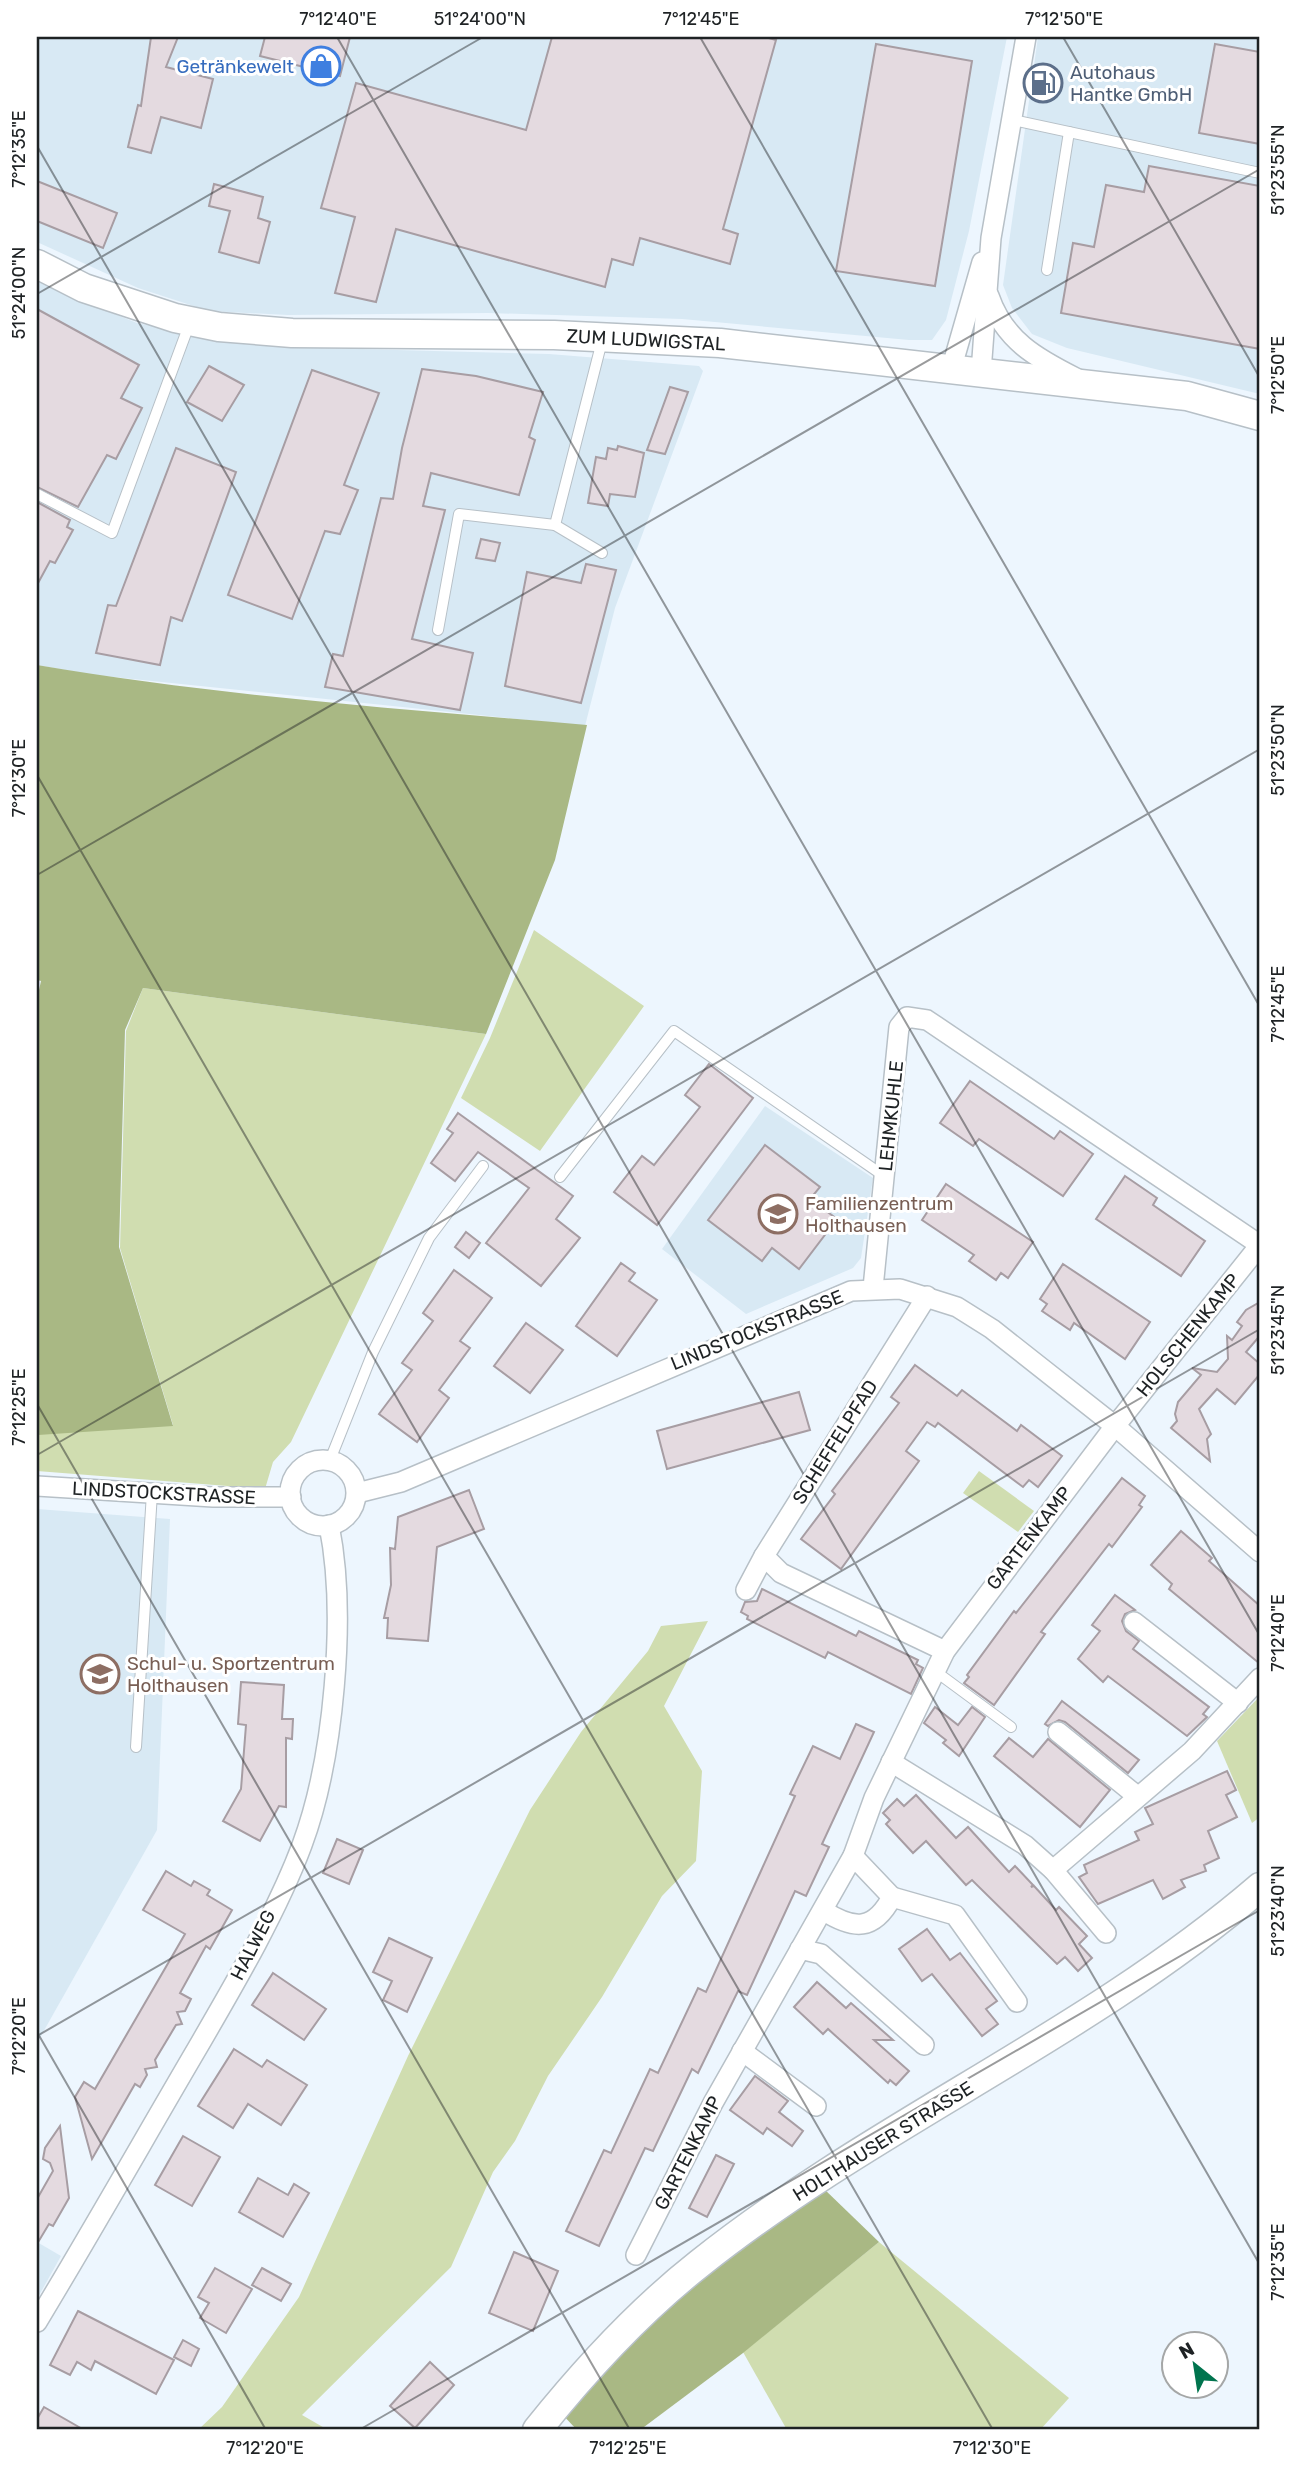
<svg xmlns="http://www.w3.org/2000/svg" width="1297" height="2467" viewBox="0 0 1297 2467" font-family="Rubik,sans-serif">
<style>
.built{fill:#d8e9f4}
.green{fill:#d0ddb0}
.forest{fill:#a9b884}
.building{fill:#e4dae0;stroke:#a79da3;stroke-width:2}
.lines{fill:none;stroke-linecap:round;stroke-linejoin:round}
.lane-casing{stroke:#b7c0c7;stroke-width:12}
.street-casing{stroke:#b7c0c7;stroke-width:22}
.secondary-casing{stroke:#b7c0c7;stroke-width:31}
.lane{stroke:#fff;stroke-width:10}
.street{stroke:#fff;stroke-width:19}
.secondary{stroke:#fff;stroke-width:28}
.ticks{fill:none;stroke:#1e2224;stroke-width:2;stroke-opacity:0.45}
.labels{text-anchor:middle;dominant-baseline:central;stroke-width:6;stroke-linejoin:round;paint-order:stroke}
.shop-label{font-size:19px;fill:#366cbe;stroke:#fff;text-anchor:end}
.service-label{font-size:19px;fill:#4e5e75;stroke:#fff;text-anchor:start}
.street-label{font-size:19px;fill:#1e2224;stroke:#fff}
.education-label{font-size:19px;fill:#785e54;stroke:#fff;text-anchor:start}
.neatline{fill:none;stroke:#1e2224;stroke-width:2.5}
.ticks-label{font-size:18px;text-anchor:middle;fill:#1e2224}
</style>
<rect width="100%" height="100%" fill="#edf6fe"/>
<!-- built -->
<g class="built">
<path d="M37 37H1007L969 231 946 320 932 340H909L682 319 488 313 288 315 209 311 138 288 37 242Z"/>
<path d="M1038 37H1260V394L1067 348 1032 334 1012 308 1003 285Z"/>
<path d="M37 279 70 296 137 323 219 340 283 347 549 354 699 366 703 371 615 608 585 726 94 675 37 665Z"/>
<path d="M765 1106 873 1178 861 1258 853 1268 746 1314 662 1249Z"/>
<path d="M37 1509 170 1519 157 1830 37 2043Z"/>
<path d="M37 2242 61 2256 37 2299Z"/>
</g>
<!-- green -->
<g class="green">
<path d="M534 930 644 1006 540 1151 461 1098 490 1038Z"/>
<path d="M143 988 486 1034 291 1442 273 1462 265 1489 37 1471V1404L173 1425 120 1248 126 1031Z"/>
<path d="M979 1471 1034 1511 1018 1532 963 1493Z"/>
<path d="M708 1621 664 1706 702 1771 696 1861 662 1896 602 1997 548 2076 515 2141 493 2172 451 2267 302 2415 328 2430H198L222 2407 299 2297 408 2056 530 1810 581 1732 648 1651 661 1626Z"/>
<path d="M1260 1696V1817L1252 1823 1217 1741Z"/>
<path d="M879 2242 1069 2398 1040 2430H787L743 2352Z"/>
</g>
<!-- forest -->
<g class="forest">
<path d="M37 665C218 696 404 709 587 725L555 860 486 1034 143 988 125 1030 119 1247 173 1426 38 1435 37 999 41 981 37 980Z"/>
<path d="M822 2187 879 2242 743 2353 640 2430H577L560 2412 657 2308Z"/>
</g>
<!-- building -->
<g class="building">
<path d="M151 37H178L166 67 213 79 201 128 161 117 151 153 128 147 138 105 141 106Z"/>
<path d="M265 37H350L340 76 260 56Z"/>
<path d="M552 37H765L776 40 723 229 738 234 730 264 640 238 633 265 612 259 605 287 396 229 376 302 335 293 355 217 321 208 356 83 526 130Z"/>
<path d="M876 44 972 61 935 286 836 271Z"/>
<path d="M1215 44 1260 52V144L1199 133Z"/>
<path d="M1149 166 1260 186V349L1061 313 1073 243 1094 247 1106 185 1144 192Z"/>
<path d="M37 181 117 213 103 248 37 221Z"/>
<path d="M214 184 263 197 258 218 270 222 259 263 219 252 230 211 209 206Z"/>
<path d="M37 309 139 365 121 398 142 408 116 459 107 455 78 507 37 487Z"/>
<path d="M209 366 244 385 222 421 187 402Z"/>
<path d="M422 369 476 376 543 392 529 437 535 440 519 495 431 473 423 506 445 510 412 639 473 653 460 710 325 687 333 654 343 656 381 498 393 499 402 448Z"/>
<path d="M312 370 379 393 344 485 358 490 340 534 325 531 292 619 228 595Z"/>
<path d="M670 387 688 392 665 454 647 450Z"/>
<path d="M618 446 644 453 635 497 610 494 608 506 588 503 596 457 606 459 608 448 617 450Z"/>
<path d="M176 448 236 472 182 621 171 617 160 665 96 653 108 605 116 606Z"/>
<path d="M37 502 70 520 67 527 73 530 55 563 50 561 37 585Z"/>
<path d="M481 539 500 543 495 561 476 558Z"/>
<path d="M586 564 616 570 581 703 505 686 527 572 581 583Z"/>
<path d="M709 1064 753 1098 657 1225 614 1192 642 1156 654 1165 700 1107 685 1095Z"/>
<path d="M970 1081 1054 1139 1060 1131 1093 1154 1063 1196 979 1139 973 1146 940 1123Z"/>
<path d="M458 1113 573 1196 556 1219 580 1238 541 1286 486 1243 529 1188 478 1152 455 1181 431 1163 453 1133 447 1129Z"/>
<path d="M765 1145 820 1187 810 1199 837 1219 799 1269 772 1248 762 1261 708 1220Z"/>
<path d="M1125 1176 1157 1198 1153 1205 1205 1241 1181 1276 1096 1219Z"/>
<path d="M946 1184 1033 1242 1008 1278 1001 1273 996 1280 969 1261 974 1255 922 1220Z"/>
<path d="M466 1232 480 1243 469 1258 455 1247Z"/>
<path d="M621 1263 635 1273 629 1281 657 1300 617 1356 576 1326Z"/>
<path d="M1063 1264 1150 1322 1125 1359 1074 1323 1070 1330 1042 1311 1047 1304 1040 1299Z"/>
<path d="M454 1270 492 1298 460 1341 470 1348 439 1390 449 1398 417 1442 379 1414 412 1370 402 1363 433 1321 423 1313Z"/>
<path d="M1260 1302V1342L1257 1339 1246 1352 1260 1364V1374L1235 1404 1217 1389 1199 1409 1211 1434 1207 1439 1210 1461 1171 1428 1177 1421 1175 1414 1178 1402 1201 1375 1192 1368 1217 1372 1228 1359 1227 1336 1232 1340 1242 1326 1237 1322 1246 1310Z"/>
<path d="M526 1323 563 1350 530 1393 494 1366Z"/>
<path d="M915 1365 957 1396 962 1390 1017 1431 1021 1425 1062 1456 1038 1487 1029 1480 1023 1487 938 1423 935 1427 927 1422 906 1451 919 1461 841 1569 801 1539 835 1494 832 1491 899 1403 891 1397Z"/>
<path d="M799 1392 810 1430 667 1469 657 1431Z"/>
<path d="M1122 1478 1145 1496 1139 1505 1142 1507 1112 1547 1109 1544 1041 1632 1045 1634 994 1705 964 1683 969 1677 967 1675 1014 1611 1016 1613Z"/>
<path d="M469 1490 484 1529 437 1547 428 1641 387 1638 388 1618H384L391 1585 390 1548 395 1549 398 1517Z"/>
<path d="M1181 1531 1212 1558 1209 1561 1260 1606V1664L1169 1589 1172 1584 1151 1565Z"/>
<path d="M762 1589 856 1636 859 1631 918 1660 916 1664 923 1668 911 1694 828 1652 825 1658 747 1619 748 1616 741 1612 745 1602 757 1601Z"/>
<path d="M1115 1595 1135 1610 1125 1614 1122 1621 1126 1631 1139 1641 1133 1649 1209 1707 1203 1714 1207 1717 1187 1736 1108 1676 1103 1682 1078 1659 1100 1631 1092 1625Z"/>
<path d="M241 1682 284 1685 282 1719H293L292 1739 286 1738V1807L279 1806 260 1841 223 1821 241 1789 246 1725 238 1724Z"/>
<path d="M1062 1701 1139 1760 1128 1773 1065 1722 1059 1720 1048 1726 1045 1724Z"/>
<path d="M935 1707 958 1725 972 1707 985 1717 959 1756 943 1743 946 1740 924 1723Z"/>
<path d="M856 1724 874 1732 822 1844 829 1847 806 1896 795 1891 747 1995 738 1991 698 2073 692 2069 653 2151 645 2148 599 2246 566 2231 604 2150 611 2153 650 2069 658 2073 698 1988 706 1992 795 1796 790 1794 813 1746 840 1759Z"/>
<path d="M1009 1738 1033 1757 1048 1739 1110 1790 1080 1827 994 1756Z"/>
<path d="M1227 1771 1236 1790 1226 1795 1237 1817 1208 1831 1219 1858 1204 1865 1206 1871 1181 1880 1185 1887 1163 1899 1153 1880 1098 1904 1079 1877 1087 1873 1084 1865 1139 1840 1135 1832 1153 1824 1145 1808Z"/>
<path d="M916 1795 956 1838 968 1827 1009 1872 1015 1866 1033 1885 1031 1887 1034 1886 1056 1910 1059 1907 1087 1936 1079 1944 1092 1958 1078 1971 1065 1957 1057 1964 972 1880 966 1885 926 1841 913 1853 886 1824 890 1820 883 1813 897 1799 904 1806Z"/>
<path d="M337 1839 363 1850 349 1884 323 1873Z"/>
<path d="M166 1871 191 1886 194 1881 210 1890 207 1895 232 1910 210 1949 206 1946 180 1993 191 1999 185 2011 177 2012 182 2024 176 2025 155 2060 157 2067 145 2069 147 2075 140 2087 135 2084 92 2159 75 2097 84 2082 95 2089 185 1934 143 1910Z"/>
<path d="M927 1929 950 1960 960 1953 997 2001 986 2009 998 2024 982 2036 932 1974 922 1981 899 1949Z"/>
<path d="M389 1938 432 1958 407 2012 383 2000 392 1981 373 1972Z"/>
<path d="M273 1973 326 2009 304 2040 252 2005Z"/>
<path d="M817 1982 846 2008 851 2003 893 2040H874L909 2071 896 2085 890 2080 888 2083 828 2029 823 2034 794 2007Z"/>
<path d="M234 2049 262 2067 267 2060 307 2085 281 2125 248 2104 233 2128 198 2106Z"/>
<path d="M755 2076 788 2101 779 2112 803 2131 792 2146 767 2128 763 2134 730 2110Z"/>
<path d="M60 2126 69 2198 53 2226 49 2224 37 2244V2199L53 2171 50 2163 43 2159 45 2148Z"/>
<path d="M183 2136 220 2157 192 2206 155 2185Z"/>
<path d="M716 2155 734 2164 707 2217 689 2208Z"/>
<path d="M258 2178 288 2195 294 2184 309 2193 283 2237 239 2212Z"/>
<path d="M514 2252 558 2271 533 2331 489 2313Z"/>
<path d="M215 2268 252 2289 226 2333 200 2318 209 2303 198 2297Z"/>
<path d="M262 2268 291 2284 281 2301 252 2285Z"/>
<path d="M78 2311 174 2360 156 2394 95 2361 91 2370 77 2362 70 2375 50 2365Z"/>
<path d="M183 2340 199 2349 191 2366 174 2357Z"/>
<path d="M430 2362 454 2385 415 2428 390 2406Z"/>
<path d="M44 2407 84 2430H37V2419Z"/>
</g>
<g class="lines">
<defs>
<g id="lane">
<path d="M1013 120 1260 173"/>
<path d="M1047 270 1069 132"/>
<path d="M37 494 112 533 189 325"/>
<path d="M555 525 602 553"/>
<path d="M438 630 459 514 555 525 602 341"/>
<path d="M560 1177 674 1031 884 1176"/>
<path d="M330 1460 373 1352 429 1238 483 1166"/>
<path d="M935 1671 1011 1727"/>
<path d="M136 1747 152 1493"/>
</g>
<g id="street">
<path d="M989 296C1004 340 1036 358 1076 378"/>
<path d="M951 370 982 262"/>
<path d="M981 372 991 238 1026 37"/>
<path d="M873 1288 899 1027 907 1017 927 1020 1260 1245"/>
<circle cx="323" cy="1493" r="33"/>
<path d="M37 1486 213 1497H291"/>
<path d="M357 1493 401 1482 851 1291 900 1289 957 1307 992 1329 1115 1426 1260 1552"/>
<path d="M764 1556 781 1573 945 1651"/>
<path d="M746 1590 764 1556 927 1296"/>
<path d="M1134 1622 1238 1703"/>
<path d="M1058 1732 1137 1796"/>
<path d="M891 1762 1025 1845 1053 1870 1192 1751 1260 1678"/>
<path d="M1053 1870 1106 1933"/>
<path d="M892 1897 955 1915 1017 2002"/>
<path d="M824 1911C854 1930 874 1931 892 1897L853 1856"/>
<path d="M800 1949 821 1954 924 2045"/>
<path d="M742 2051 816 2106"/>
<path d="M636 2255 713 2103 853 1856 874 1798 945 1651 1115 1426 1260 1245"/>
<path d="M37 2322C92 2231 144 2139 198 2047 234 1985 277 1912 302 1845 334 1759 347 1614 329 1525"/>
</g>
<g id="secondary">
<path d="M37 264 84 288 175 318 219 327 292 333 554 335 720 343 1187 396 1260 416"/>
<path d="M537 2430C585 2370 638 2312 699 2264 876 2123 1088 2035 1260 1887"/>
</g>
</defs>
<!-- lane casing -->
<use href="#lane" class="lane-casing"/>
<!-- street casing -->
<use href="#street" class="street-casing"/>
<!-- secondary casing -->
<use href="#secondary" class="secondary-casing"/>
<!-- lane -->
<use href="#lane" class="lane"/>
<!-- street -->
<use href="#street" class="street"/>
<!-- secondary -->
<use href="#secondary" class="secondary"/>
</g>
<!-- ticks -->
<path class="ticks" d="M337 37 1260 1636M700 37 1260 1007M1063 37 1260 378M37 146 1260 2265M37 294 483 37M37 775 993 2430M37 875 1260 169M37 1404 630 2430M37 1455 1260 749M37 2032 266 2430M37 2036 1260 1329M359 2430 1260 1910"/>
<!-- icons -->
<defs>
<symbol id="shop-ring" viewBox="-11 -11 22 22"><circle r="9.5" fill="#fff" stroke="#3f7fe0" stroke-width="1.5"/><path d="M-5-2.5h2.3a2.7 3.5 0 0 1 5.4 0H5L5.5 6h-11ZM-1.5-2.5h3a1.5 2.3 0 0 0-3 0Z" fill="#3f7fe0"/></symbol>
<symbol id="fuel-ring" viewBox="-11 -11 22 22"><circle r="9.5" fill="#fff" stroke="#5c6f8a" stroke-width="1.5"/><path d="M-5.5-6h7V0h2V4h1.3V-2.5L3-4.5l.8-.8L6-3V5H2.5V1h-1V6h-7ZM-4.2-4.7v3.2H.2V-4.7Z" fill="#5c6f8a"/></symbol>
<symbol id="school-ring" viewBox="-11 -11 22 22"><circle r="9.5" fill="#fff" stroke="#8d6e63" stroke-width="1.5"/><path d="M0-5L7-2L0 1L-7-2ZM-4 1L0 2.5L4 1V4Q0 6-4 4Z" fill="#8d6e63"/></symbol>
</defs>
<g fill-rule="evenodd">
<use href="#shop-ring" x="299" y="44" width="44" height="44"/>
<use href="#fuel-ring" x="1021" y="61" width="44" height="44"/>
<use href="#school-ring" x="756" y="1192" width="44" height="44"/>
<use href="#school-ring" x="78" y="1652" width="44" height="44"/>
</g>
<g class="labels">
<!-- shop labels -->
<g class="shop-label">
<text x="294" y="66">Getränkewelt</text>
</g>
<!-- service labels -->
<g class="service-label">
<text x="1070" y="72">Autohaus<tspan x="1070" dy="22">Hantke GmbH</tspan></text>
</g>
<!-- street labels -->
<g class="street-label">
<text transform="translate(646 340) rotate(3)">ZUM LUDWIGSTAL</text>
<text transform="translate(891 1116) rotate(-84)">LEHMKUHLE</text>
<text transform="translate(757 1330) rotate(-22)">LINDSTOCKSTRASSE</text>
<text transform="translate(1188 1335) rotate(-51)">HOLSCHENKAMP</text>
<text transform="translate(835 1442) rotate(-58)">SCHEFFELPFAD</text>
<text transform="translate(164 1493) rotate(3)">LINDSTOCKSTRASSE</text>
<text transform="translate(1029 1538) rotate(-52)">GARTENKAMP</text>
<text transform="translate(253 1945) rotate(-63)">HALWEG</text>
<text transform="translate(883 2141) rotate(-32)">HOLTHAUSER STRASSE</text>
<text transform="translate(688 2153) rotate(-63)">GARTENKAMP</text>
</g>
<!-- education labels -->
<g class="education-label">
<text x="805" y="1203">Familienzentrum<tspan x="805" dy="22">Holthausen</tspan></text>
<text x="127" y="1663">Schul- u. Sportzentrum<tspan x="127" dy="22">Holthausen</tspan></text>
</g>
</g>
<!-- border -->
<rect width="1297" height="2467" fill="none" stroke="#ffffff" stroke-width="77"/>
<!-- north arrow -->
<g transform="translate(1195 2365) rotate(330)"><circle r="33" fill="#ffffff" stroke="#a5a7a7" stroke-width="2"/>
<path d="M0-5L12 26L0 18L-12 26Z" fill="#00744e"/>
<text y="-10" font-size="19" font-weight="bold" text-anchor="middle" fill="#1e2224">N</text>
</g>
<rect x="38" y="38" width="1220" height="2390" class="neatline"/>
<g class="ticks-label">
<text x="338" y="25">7°12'40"E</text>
<text x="480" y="25">51°24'00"N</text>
<text x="701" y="25">7°12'45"E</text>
<text x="1064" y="25">7°12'50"E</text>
<text transform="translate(19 149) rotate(-90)" y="6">7°12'35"E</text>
<text transform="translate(1278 170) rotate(-90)" y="6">51°23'55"N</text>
<text transform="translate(19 293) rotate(-90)" y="6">51°24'00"N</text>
<text transform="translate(1278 375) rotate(-90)" y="6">7°12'50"E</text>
<text transform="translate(1278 750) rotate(-90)" y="6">51°23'50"N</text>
<text transform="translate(19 778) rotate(-90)" y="6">7°12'30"E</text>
<text transform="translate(1278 1004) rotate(-90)" y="6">7°12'45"E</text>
<text transform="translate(1278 1330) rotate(-90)" y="6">51°23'45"N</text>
<text transform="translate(19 1407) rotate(-90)" y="6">7°12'25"E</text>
<text transform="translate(1278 1633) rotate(-90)" y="6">7°12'40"E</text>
<text transform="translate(1278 1911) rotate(-90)" y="6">51°23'40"N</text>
<text transform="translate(19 2036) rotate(-90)" y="6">7°12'20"E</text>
<text transform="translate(1278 2262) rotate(-90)" y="6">7°12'35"E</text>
<text x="265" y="2454">7°12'20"E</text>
<text x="628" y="2454">7°12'25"E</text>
<text x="992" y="2454">7°12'30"E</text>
</g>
</svg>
